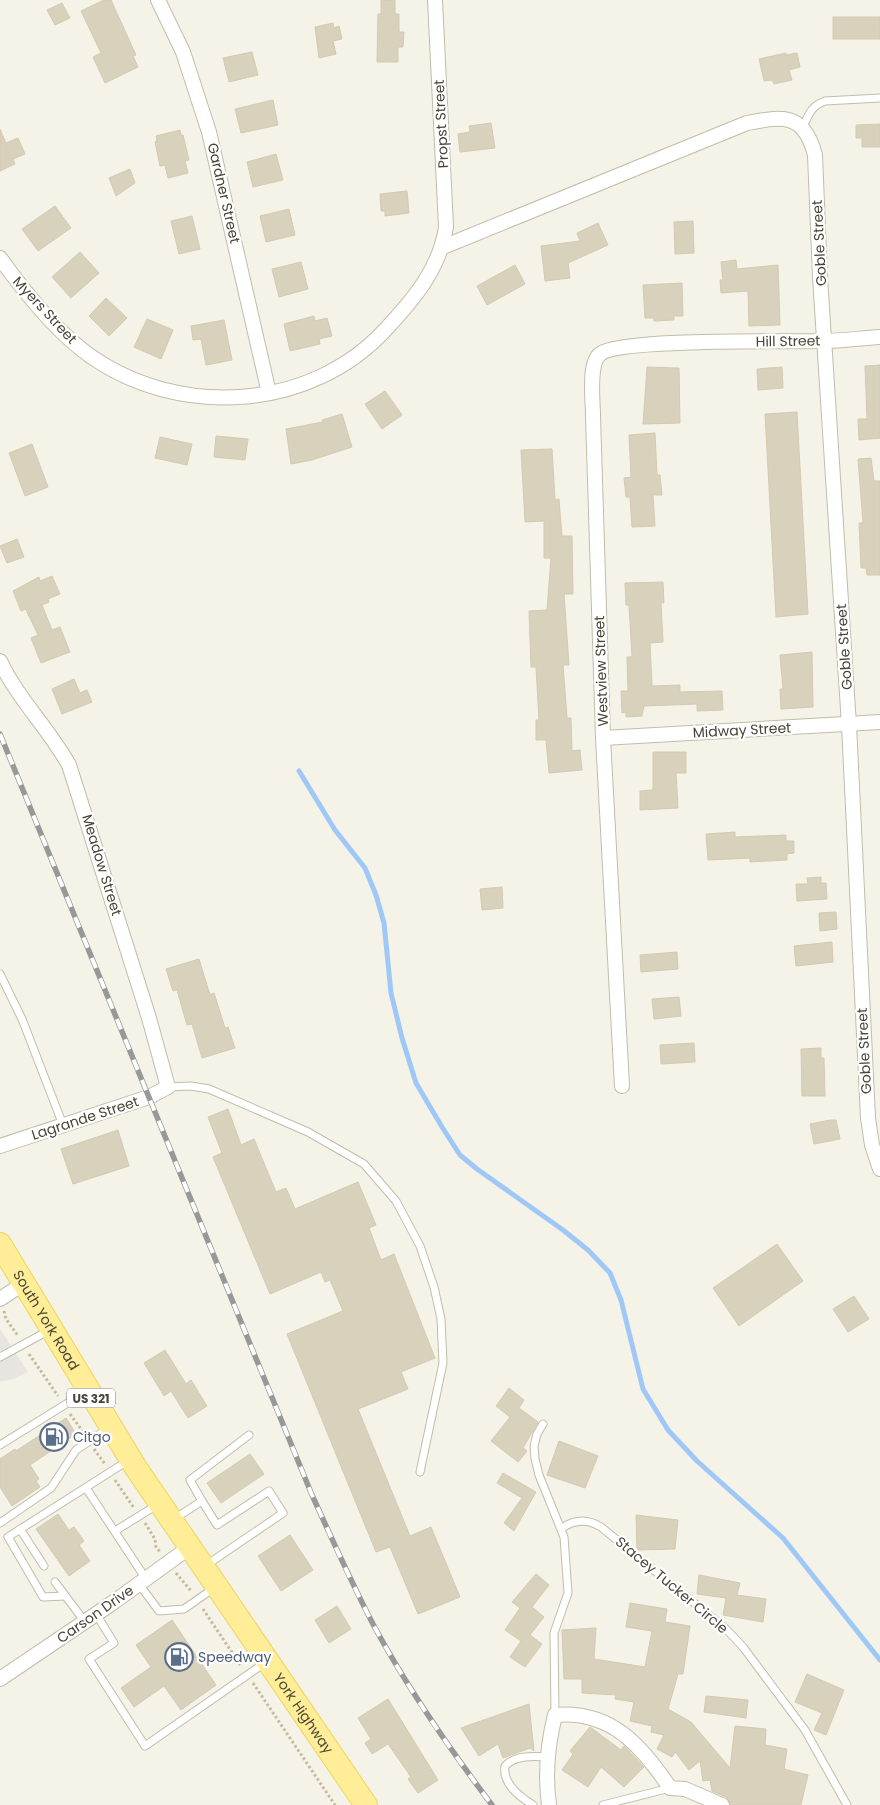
<svg xmlns="http://www.w3.org/2000/svg" width="880" height="1805" viewBox="0 0 880 1805" font-family="Poppins,sans-serif">
<style>
.parking{fill:#e6e5e0}
.lines{fill:none;stroke-linecap:round;stroke-linejoin:round}
.stream{stroke:#a0c8f6;stroke-width:5}
.building{fill:#d8d1bc;stroke:#d3caaf}
.lane-casing{stroke:#c2bcaa;stroke-width:9}
.street-casing{stroke:#c2bcaa;stroke-width:16}
.primary-casing{stroke:#edd45e;stroke-width:24}
.path{stroke:#c5bb9a;stroke-width:3;stroke-dasharray:2.5 2.5;stroke-linecap:butt}
.lane{stroke:#fff;stroke-width:7}
.street{stroke:#fff;stroke-width:14}
.primary{stroke:#ffee97;stroke-width:22}
.rail-casing{stroke:#989898;stroke-width:5.5}
.rail{stroke:#fff;stroke-width:4;stroke-dasharray:11;stroke-linecap:butt}
.labels{text-anchor:middle;dominant-baseline:central;stroke-width:4.5;stroke-linejoin:round;paint-order:stroke}
.shield{fill:#fff;stroke:#807c72;stroke-width:1}
.shield-label{font-size:12px;font-weight:bold;fill:#494436}
.street-label{font-size:14px;fill:#494436;stroke:#fff}
.service-label{font-size:14px;fill:#4e5e75;stroke:#fff;text-anchor:start}
</style>
<rect width="100%" height="100%" fill="#f5f3e8"/>
<!-- parking -->
<path class="parking" d="M0 1329 28 1372 13 1379 0 1382Z"/>
<g class="lines">
<!-- stream -->
<path class="stream" d="M299 771 335 830 365 868 376 895 384 923 391 993 402 1038 416 1083 442 1127 460 1155 477 1169 563 1230 588 1250 610 1273 621 1300 643 1389 668 1430 697 1461 783 1538 880 1660"/>
</g>
<!-- building -->
<g class="building">
<path d="M104 0H111L136 55 133 56 138 67 105 83 93 57 101 53 81 11Z"/>
<path d="M381 0H395V14H399V32H404L403 47H398V62H377L378 14H381Z"/>
<path d="M62 3 70 18 55 25 47 10Z"/>
<rect x="833" y="17" width="47" height="22"/>
<path d="M333 23 334 28 339 26 342 39 333 41 336 54 319 58 315 27Z"/>
<path d="M252 52 258 75 229 82 223 58Z"/>
<path d="M786 53V55L797 53 800 67 789 70 792 80 774 84 772 80 764 81 759 59Z"/>
<path d="M273 100 278 125 241 133 235 109Z"/>
<path d="M491 123 495 148 460 152 458 134 470 132 469 126Z"/>
<path d="M880 124V147H862V138H856V125Z"/>
<path d="M0 129 6 143 18 138 25 154 13 159 15 164 0 171Z"/>
<path d="M180 130 181 135H183L189 160 185 161 188 173 168 178 165 165 160 166 155 142 157 141 156 136Z"/>
<path d="M276 154 283 180 253 187 247 162Z"/>
<path d="M130 169 135 183 116 196 109 178Z"/>
<path d="M407 191 409 213 385 216V211H381L380 194Z"/>
<path d="M55 206 71 228 38 251 22 229Z"/>
<path d="M289 209 295 235 266 242 260 216Z"/>
<path d="M192 216 200 249 179 254 171 221Z"/>
<path d="M693 221 694 253 675 254 674 222Z"/>
<path d="M598 223 608 245 568 263 570 278 545 281 541 246 580 241 577 233Z"/>
<path d="M80 252 99 273 71 298 52 277Z"/>
<path d="M736 260 737 269 778 265 780 325 749 326 748 291 721 293 720 280H723L721 262Z"/>
<path d="M301 262 308 289 279 297 272 269Z"/>
<path d="M515 265 525 284 487 305 477 286Z"/>
<path d="M682 283 683 316H674V320L654 321V318H645L643 285Z"/>
<path d="M106 298 127 318 109 336 89 316Z"/>
<path d="M314 316 315 321 327 318 332 336 319 339 320 344 290 351 284 324Z"/>
<path d="M147 319 173 330 161 359 134 347Z"/>
<path d="M224 320 232 360 206 365 201 339 193 340 191 326Z"/>
<path d="M880 365V438L859 440 858 419H867L865 366Z"/>
<path d="M647 367 679 368 680 423 643 424Z"/>
<path d="M782 367 783 388 758 390 757 369Z"/>
<path d="M385 391 402 415 382 429 365 404Z"/>
<path d="M797 412 808 614 776 617 765 414Z"/>
<path d="M342 414 352 447 312 460 291 464 286 429 323 422 322 420Z"/>
<path d="M655 433 657 475H660L662 495H653L655 526 632 527 630 497H626L624 478 631 477 629 435Z"/>
<path d="M216 436 248 439 245 460 214 457Z"/>
<path d="M160 437 192 444 187 465 155 458Z"/>
<path d="M32 444 48 487 25 496 9 453Z"/>
<path d="M552 449 555 500 559 499 562 536H572L573 594H564L569 665H563L567 718H571L572 751 580 750 582 770 549 773 546 740H536V720H539L536 667H531L529 611 547 610 551 558H544V521L525 522 521 450Z"/>
<path d="M871 458 874 481H880V575H867L866 568H861L859 523H863L858 459Z"/>
<path d="M17 539 24 557 7 563 0 546Z"/>
<path d="M52 576 60 594 48 599 49 602 42 605 52 630 60 627 70 652 41 663 31 638 38 635 27 612 26 609 21 611 13 591 39 577 40 581Z"/>
<path d="M663 582 664 603H661L663 642 650 643 652 686 680 685V692L722 691 723 710 697 711V704L644 706 642 716 626 717V712L622 713 621 691H628L627 657H632L629 605H626L625 583Z"/>
<path d="M812 652 813 707 781 709 780 689H783L780 655Z"/>
<path d="M74 679 80 693 87 690 92 702 62 714 52 689Z"/>
<path d="M653 752H686V773H676L678 808 640 810V791L653 790Z"/>
<path d="M735 832V837L786 835V841H794V853L787 854V860L750 862V858L708 860 706 834Z"/>
<path d="M821 877V883H826L827 899 797 901 796 884H808L807 878Z"/>
<path d="M502 887 503 908 482 910 480 889Z"/>
<path d="M836 912 837 929 820 931 819 913Z"/>
<path d="M832 942 833 962 796 966 794 946Z"/>
<path d="M677 952 678 969 641 972 640 955Z"/>
<path d="M199 959 210 995 214 993 225 1028 228 1027 235 1048 202 1058 192 1024 187 1025 177 990 173 991 166 969Z"/>
<path d="M679 997 681 1016 654 1019 652 999Z"/>
<path d="M694 1043 695 1062 661 1064 660 1045Z"/>
<path d="M821 1048V1058H824L825 1096H802L801 1049Z"/>
<path d="M228 1109 241 1145 254 1139 276 1192 286 1188 295 1209 358 1182 376 1225 369 1228 381 1260 394 1254 435 1358 401 1372 408 1389 358 1409 410 1536 431 1527 460 1597 418 1614 390 1547 376 1552 287 1334 343 1311 330 1280 325 1282 321 1272 270 1294 213 1157 222 1153 208 1117Z"/>
<path d="M830 1120H836L840 1139 814 1144 810 1124Z"/>
<path d="M118 1130 129 1166 73 1184 61 1149Z"/>
<path d="M777 1244 803 1281 739 1326 713 1288Z"/>
<path d="M854 1296 869 1319 848 1332 833 1309Z"/>
<path d="M165 1350 186 1384 191 1380 207 1406 188 1418 171 1391 164 1396 144 1363Z"/>
<path d="M509 1388 524 1400 519 1408 538 1422 523 1448 527 1451 518 1462 491 1441 510 1417 496 1406Z"/>
<path d="M66 1418 76 1434 30 1465 39 1479 36 1481 40 1487 12 1506 0 1487V1459L15 1449 16 1451Z"/>
<path d="M559 1441 598 1456 585 1488 547 1475Z"/>
<path d="M250 1454 264 1474 221 1503 207 1483Z"/>
<path d="M503 1473 536 1492 514 1531 504 1523 522 1498 497 1483Z"/>
<path d="M58 1514 69 1530 74 1527 84 1541 79 1545 90 1561 69 1576 36 1529Z"/>
<path d="M636 1515 678 1520 675 1549 637 1550Z"/>
<path d="M290 1535 313 1570 281 1591 258 1556Z"/>
<path d="M536 1574 549 1585 532 1607 544 1617 530 1635 542 1644 525 1667 510 1657 521 1641 505 1630 520 1608 512 1602Z"/>
<path d="M699 1575 740 1583 737 1595 766 1599 763 1622 723 1615 726 1598 697 1594Z"/>
<path d="M630 1603 667 1609 665 1622 690 1626 683 1674H678L668 1709 691 1722 730 1768 735 1726 766 1729 765 1745 787 1749 784 1769 808 1775 801 1805H731L726 1797 712 1791 710 1780 703 1781 700 1761 689 1770 675 1752 672 1757 657 1749 664 1735 651 1732 652 1726 630 1721 634 1702 615 1699 616 1695 582 1693V1679H564L562 1630 596 1628 594 1659 645 1667 652 1631 626 1627Z"/>
<path d="M337 1606 351 1629 329 1643 315 1620Z"/>
<path d="M172 1620 216 1685 181 1710 164 1686 134 1707 121 1688 151 1667 136 1645Z"/>
<path d="M807 1674 844 1690 826 1735 814 1730 822 1713 795 1702Z"/>
<path d="M706 1696 748 1700 746 1718 704 1712Z"/>
<path d="M388 1699 438 1780 418 1793 408 1779 411 1777 388 1744 372 1754 365 1743 371 1739 358 1718Z"/>
<path d="M529 1704 534 1751 530 1748 503 1758 498 1744 479 1756 461 1728Z"/>
<path d="M590 1727 621 1750 624 1746 644 1767 624 1787 601 1767 588 1787 562 1770 573 1754 570 1751Z"/>
</g>
<g class="lines">
<defs>
<g id="lane">
<path d="M803 127C809 114 811 106 825 101L880 98"/>
<path d="M0 974 22 1019 63 1125"/>
<path d="M168 1087 191 1086 209 1089 308 1132 364 1164 396 1201 420 1246 434 1287 441 1319 443 1363 420 1472"/>
<path d="M0 1357 48 1331"/>
<path d="M543 1424 537 1434 534 1446 535 1459 539 1475 564 1537 568 1593 554 1633 555 1715"/>
<path d="M0 1445 87 1391"/>
<path d="M86 1488 146 1579"/>
<path d="M202 1501 217 1525 269 1491 283 1513 205 1566"/>
<path d="M174 1519 202 1501 190 1480 249 1435"/>
<path d="M0 1523 51 1488 76 1450 109 1428"/>
<path d="M562 1528C575 1519 588 1519 601 1527L726 1629 743 1647 805 1730 847 1805"/>
<path d="M20 1529 44 1566"/>
<path d="M115 1531 157 1505"/>
<path d="M55 1582 85 1622"/>
<path d="M139 1584 159 1611 184 1609 214 1588"/>
<path d="M65 1596 43 1597 8 1537 129 1460"/>
<path d="M96 1614 114 1643 89 1659 145 1746 266 1662"/>
<path d="M533 1805C520 1797 502 1784 505 1766 515 1755 534 1756 549 1757"/>
<path d="M603 1805 670 1788"/>
</g>
<g id="street">
<path d="M158 0 183 52 209 132 269 393"/>
<path d="M443 247 747 123C784 116 804 113 815 155L820 277 849 725 868 1118 872 1145 880 1169"/>
<path d="M0 258C23 290 57 332 89 355 179 419 311 411 386 329 414 299 440 268 446 227L435 0"/>
<path d="M0 661C18 699 49 729 69 765L149 1018 168 1087 149 1097 0 1146"/>
<path d="M603 738 880 722"/>
<path d="M622 1086 603 738 593 416C593 400 588 364 600 354 619 338 788 342 823 341 842 341 861 338 880 337"/>
<path d="M0 1299 23 1284"/>
<path d="M0 1679 111 1604 190 1547"/>
<path d="M549 1805C545 1776 548 1743 555 1715 611 1710 642 1746 670 1788L685 1789 722 1805"/>
</g>
<g id="primary">
<path id="s1" d="M0 1244 136 1468 366 1805"/>
</g>
</defs>
<!-- lane casing -->
<use href="#lane" class="lane-casing"/>
<!-- street casing -->
<use href="#street" class="street-casing"/>
<!-- primary casing -->
<use href="#primary" class="primary-casing"/>
<!-- path -->
<g class="path">
<path d="M4 1311 6 1319 18 1336"/>
<path d="M29 1354 58 1396"/>
<path d="M70 1414 84 1433"/>
<path d="M94 1449 105 1464"/>
<path d="M115 1480 134 1508"/>
<path d="M145 1523 155 1539 156 1547 160 1552"/>
<path d="M176 1573 191 1591"/>
<path d="M203 1609 241 1666"/>
<path d="M253 1683 335 1805"/>
</g>
<!-- lane -->
<use href="#lane" class="lane"/>
<!-- street -->
<use href="#street" class="street"/>
<!-- primary -->
<use href="#primary" class="primary"/>
<defs>
<path id="rail" d="M0 734 312 1495C332 1539 352 1584 374 1626 408 1689 449 1748 492 1805"/>
</defs>
<!-- rail casing -->
<use href="#rail" class="rail-casing"/>
<!-- rail -->
<use href="#rail" class="rail"/>
</g>
<!-- icons -->
<defs>
<symbol id="fuel-ring" viewBox="-11 -11 22 22"><circle r="9.5" fill="#fff" stroke="#5c6f8a" stroke-width="1.5"/><path d="M-5.5-6h7V0h2V4h1.3V-2.5L3-4.5l.8-.8L6-3V5H2.5V1h-1V6h-7ZM-4.2-4.7v3.2H.2V-4.7Z" fill="#5c6f8a"/></symbol>
</defs>
<g fill-rule="evenodd">
<use href="#fuel-ring" x="38" y="1421" width="32" height="32"/>
<use href="#fuel-ring" x="163" y="1641" width="32" height="32"/>
</g>
<g class="labels">
<!-- shield labels -->
<rect class="shield" x="67" y="1388.5" width="48" height="19" rx="4"/>
<g class="shield-label">
<text x="91" y="1398">US 321</text>
</g>
<!-- street labels -->
<g class="street-label">
<text transform="translate(441 124) rotate(-93)">Propst Street</text>
<text transform="translate(224 193) rotate(77)">Gardner Street</text>
<text transform="translate(819 243) rotate(-93)">Goble Street</text>
<text transform="translate(45 310) rotate(47)">Myers Street</text>
<text transform="translate(788 341) rotate(-1)">Hill Street</text>
<text transform="translate(844 647) rotate(-94)">Goble Street</text>
<text transform="translate(601 671) rotate(-92)">Westview Street</text>
<text transform="translate(742 730) rotate(-3)">Midway Street</text>
<text transform="translate(102 865) rotate(73)">Meadow Street</text>
<text transform="translate(864 1051) rotate(-93)">Goble Street</text>
<text transform="translate(85 1118) rotate(-18)">Lagrande Street</text>
<text stroke="none"><textPath href="#s1" startOffset="89">South York Road</textPath></text>
<text transform="translate(672 1585) rotate(40)">Stacey Tucker Circle</text>
<text transform="translate(95 1614) rotate(-35)">Carson Drive</text>
<text stroke="none"><textPath href="#s1" startOffset="559">York Highway</textPath></text>
</g>
<!-- service labels -->
<g class="service-label">
<text x="73" y="1437">Citgo</text>
<text x="198" y="1657">Speedway</text>
</g>
</g>
</svg>
